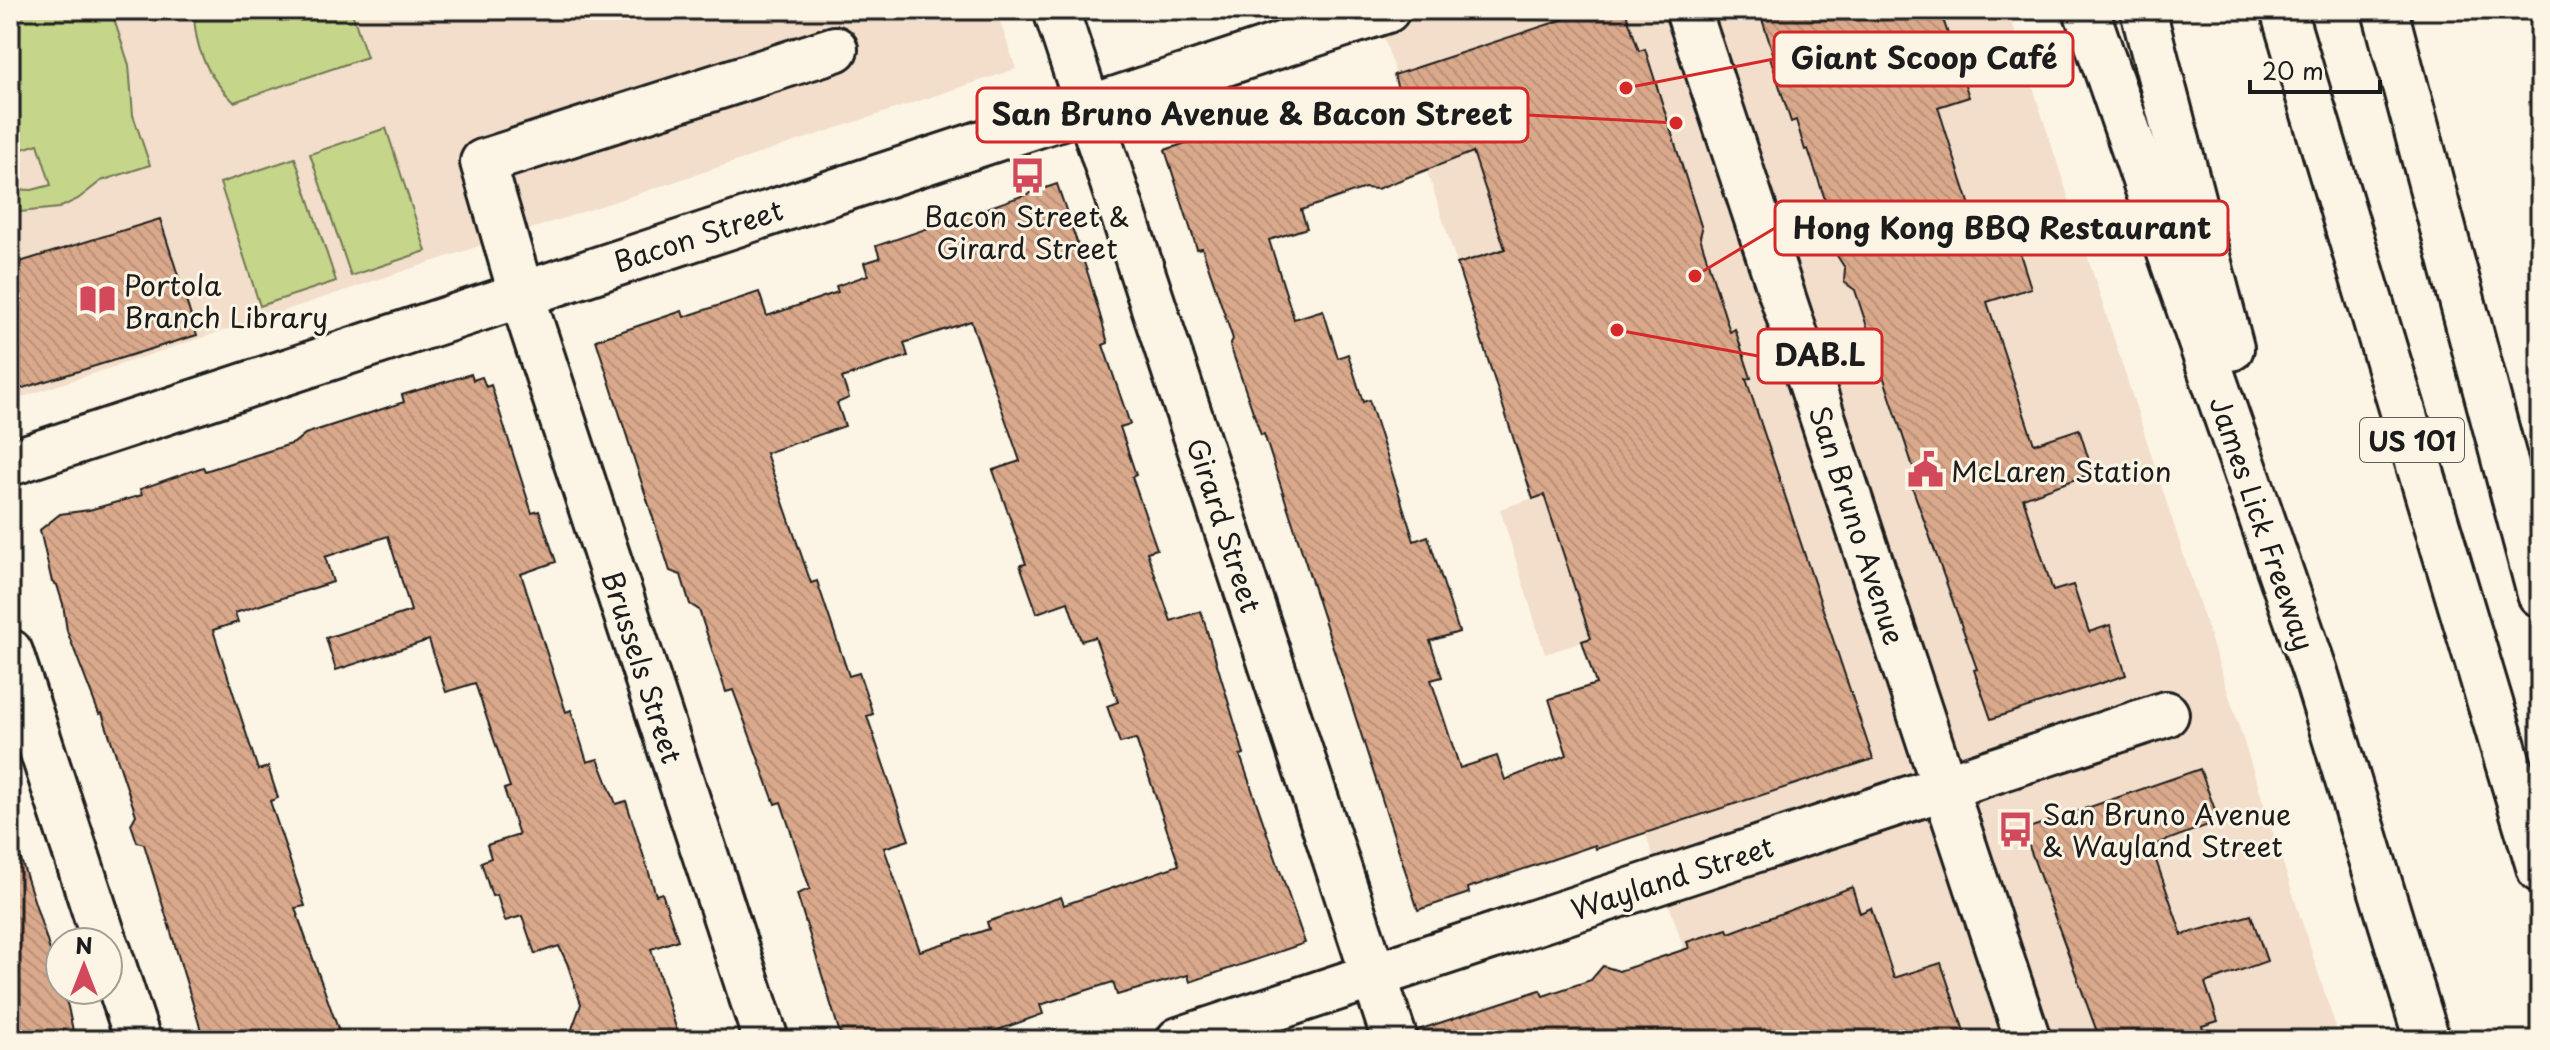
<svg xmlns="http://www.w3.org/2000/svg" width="2550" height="1050" viewBox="0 0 2550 1050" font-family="'Playpen Sans',sans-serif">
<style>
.built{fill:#f2deca}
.pitch{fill:#c5d58a;stroke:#707853;stroke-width:2}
.building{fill:url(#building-back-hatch);stroke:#1c1c1c;stroke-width:2;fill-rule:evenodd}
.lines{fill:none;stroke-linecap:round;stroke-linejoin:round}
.minor-casing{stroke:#1c1c1c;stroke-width:50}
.major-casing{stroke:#1c1c1c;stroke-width:50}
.highway-casing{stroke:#1c1c1c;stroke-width:50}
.minor{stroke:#fcf5e5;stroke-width:44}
.major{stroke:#fcf5e5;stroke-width:44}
.highway{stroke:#fcf5e5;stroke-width:44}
.labels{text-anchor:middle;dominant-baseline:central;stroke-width:6;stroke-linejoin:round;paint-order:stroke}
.shield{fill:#fcf5e5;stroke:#5f5d58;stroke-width:2}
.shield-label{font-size:26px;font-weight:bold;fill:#1c1c1c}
.poi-label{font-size:28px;fill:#1c1c1c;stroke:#fcf5e5;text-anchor:start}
.street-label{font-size:28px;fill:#1c1c1c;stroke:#fcf5e5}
.leader{fill:none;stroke:#d62828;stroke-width:3}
.callout-dot{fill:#d62828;stroke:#fcf5e5;stroke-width:3}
.callout{fill:#fcf5e5;stroke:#d62828;stroke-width:3}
.callout-label{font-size:30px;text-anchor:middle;font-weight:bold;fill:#1c1c1c}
</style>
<defs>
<pattern id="building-back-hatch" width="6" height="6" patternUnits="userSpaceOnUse" patternTransform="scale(2)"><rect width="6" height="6" fill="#daa98c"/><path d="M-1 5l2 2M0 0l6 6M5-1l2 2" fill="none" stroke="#ba9178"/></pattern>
</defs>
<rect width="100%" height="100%" fill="#fcf5e5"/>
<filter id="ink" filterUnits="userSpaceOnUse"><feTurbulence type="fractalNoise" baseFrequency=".0125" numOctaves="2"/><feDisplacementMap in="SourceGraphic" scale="16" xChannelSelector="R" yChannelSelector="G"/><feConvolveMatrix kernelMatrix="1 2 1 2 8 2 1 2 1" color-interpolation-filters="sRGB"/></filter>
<g filter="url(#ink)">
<!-- built -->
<g class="built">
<path d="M10 10H996L1016 69 10 401Z"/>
<path d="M1375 10H2008L2340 1040H1714L1582 642 1545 654 1500 509 1533 498Z"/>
</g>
<!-- pitch -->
<g class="pitch">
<path d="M10 10H111L129 65 133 115 150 165 101 181 78 199 59 208 10 213V189L32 190 51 185 38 144 10 153Z"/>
<path d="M194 10H351L367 57 234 102C207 76 194 48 194 10Z"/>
<path d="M386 128 426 251 351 276 310 154Z"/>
<path d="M295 158 336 281 260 306 220 183Z"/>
</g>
<!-- building -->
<g class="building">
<path d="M1592 10H1625L1639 51 1645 49 1702 229 1700 237 1730 332 1735 329 1751 378 1746 379 1873 759 1596 849 1595 845 1468 888 1469 893 1418 910 1264 434 1261 435 1230 345 1233 339 1202 248 1197 249 1165 150 1327 96 1331 110 1398 89 1394 75ZM1473 152 1505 249 1457 264 1533 499 1544 495 1591 638 1582 641 1596 684 1549 699 1567 755 1505 780 1497 756 1460 768 1431 680 1442 677 1430 641 1459 632 1428 536 1414 541 1369 400 1363 402 1348 354 1338 358 1323 310 1294 319 1269 240 1307 228 1301 210 1365 188 1377 189Z"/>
<path d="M1759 10H1940L1969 97 1938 107 1952 151 1984 248 2015 238 2031 288 1987 302 2034 444 2079 429 2093 473 2023 498 2053 591 2073 585 2089 632 2110 625 2126 675 1991 719 1974 670 1977 669 1910 481 1917 479 1855 290 1844 282 1845 268 1836 254 1838 238 1808 149 1805 150 1796 120 1791 122 1770 57 1774 56Z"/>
<path d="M1057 184 1089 277 1108 343 1103 345 1130 424 1120 427 1136 475 1132 477 1157 549 1147 552 1171 621 1201 611 1244 754 1240 755 1305 943 1190 982 1188 975 1117 995 1113 982 1040 1005 1043 1014 970 1040H842L797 894 810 889 781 802 775 804 733 690 726 692 699 610 690 604 681 575 670 571 596 340 682 311 684 317 759 292 767 316 838 292 836 286 868 275 864 263 880 258 876 246ZM971 321 1020 461 993 470 1026 564 1020 565 1037 613 1068 602 1081 641 1095 637 1118 702 1107 706 1120 743 1136 739 1179 865 1064 905 1061 897 987 922 989 929 920 951 884 848 909 840 867 716 873 714 859 673 849 676 817 581 811 583 766 453 845 426 837 403 849 398 842 378 908 356 904 343Z"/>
<path d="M160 219 197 335 10 392V265Z"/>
<path d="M471 374 473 380 482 377 486 387 491 385 532 513 539 511 556 562 521 574 566 712 571 710 587 762 598 759 616 804 626 801 656 895 662 893 678 940 651 949 680 1040H568L581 1004 567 963 559 946 535 954 522 916 505 921 497 895 492 896 481 862 491 858 487 845 519 835 504 789 510 787 475 683 446 692 429 640 336 670 326 638 411 611 388 536 325 557 333 582 235 613 238 622 213 630 258 770 268 767 278 798 270 801 305 906 295 908 342 1040H204L144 844 137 842 131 824 136 815 102 713 99 714 67 631 63 604 57 585 52 582 40 530 60 514 89 510 142 495 140 489 203 467 205 471 294 443 305 434 404 402 402 395Z"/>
<path d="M2200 769 2219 821 2151 846 2182 935 2251 915 2267 961 2205 983 2218 1021 2202 1026 2206 1040H2100L2023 830Z"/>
<path d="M18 850 68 1007 75 1040H10V851Z"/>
<path d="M1852 887 1860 913 1871 908 1894 978 1941 963 1967 1040H1419L1418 1030 1540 990 1543 996 1591 980 1603 966 1619 971 1689 948 1687 942 1727 929 1729 933Z"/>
</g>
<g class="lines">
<defs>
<g id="minor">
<path d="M1056 10 1395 1040"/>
<path d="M10 463 1387 10"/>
<path d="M10 652 105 942"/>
<path d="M108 950 138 1040"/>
<path d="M766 1040 521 293 483 162 835 49"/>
<path d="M1179 1040 2166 714"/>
</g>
<path id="major" d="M1688 10 2028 1040"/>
<g id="highway">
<path d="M2086 10 2315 672 2427 1040"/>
<path d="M2143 10 2231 348"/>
<path d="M2283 10 2540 870"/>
<path d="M2385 10 2540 594"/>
</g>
</defs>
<!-- minor casing -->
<use href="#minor" class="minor-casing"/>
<!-- major casing -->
<use href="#major" class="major-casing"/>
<!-- highway casing -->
<use href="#highway" class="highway-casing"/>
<!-- minor -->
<use href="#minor" class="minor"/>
<!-- major -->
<use href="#major" class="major"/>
<!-- highway -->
<use href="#highway" class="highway"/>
</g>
</g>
<!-- icons -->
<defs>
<symbol id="bus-bare" viewBox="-9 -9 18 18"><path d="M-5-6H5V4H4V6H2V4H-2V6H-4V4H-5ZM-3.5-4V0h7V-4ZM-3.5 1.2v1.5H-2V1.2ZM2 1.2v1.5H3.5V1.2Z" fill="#d1495b" stroke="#fcf5e5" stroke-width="2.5" paint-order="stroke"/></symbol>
<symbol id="library-bare" viewBox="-9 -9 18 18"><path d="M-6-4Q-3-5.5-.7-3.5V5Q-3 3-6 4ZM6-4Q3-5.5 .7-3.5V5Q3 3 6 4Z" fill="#d1495b" stroke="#fcf5e5" stroke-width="2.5" paint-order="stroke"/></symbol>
<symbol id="civic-bare" viewBox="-9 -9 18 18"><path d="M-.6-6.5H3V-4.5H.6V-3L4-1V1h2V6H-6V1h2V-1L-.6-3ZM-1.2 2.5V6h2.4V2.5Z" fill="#d1495b" stroke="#fcf5e5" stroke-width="2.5" paint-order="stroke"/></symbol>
</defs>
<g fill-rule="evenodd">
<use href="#bus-bare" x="1002" y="150" width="51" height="51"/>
<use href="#library-bare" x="72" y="274" width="51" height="51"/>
<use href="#civic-bare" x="1900" y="444" width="51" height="51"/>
<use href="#bus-bare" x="1990" y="804" width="51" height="51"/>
</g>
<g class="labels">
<!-- shield labels -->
<rect class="shield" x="2360" y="418" width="104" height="44" rx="6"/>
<g class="shield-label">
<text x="2412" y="440">US 101</text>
</g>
<!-- poi labels -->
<g class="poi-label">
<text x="1027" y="215" text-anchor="middle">Bacon Street &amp;<tspan x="1027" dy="32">Girard Street</tspan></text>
<text x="124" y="284">Portola<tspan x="124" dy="32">Branch Library</tspan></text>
<text x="1951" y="470">McLaren Station</text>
<text x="2042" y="813">San Bruno Avenue<tspan x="2042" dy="32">&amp; Wayland Street</tspan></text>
</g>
<!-- street labels -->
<g class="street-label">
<text transform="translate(698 235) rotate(-18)">Bacon Street</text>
<text transform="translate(2263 523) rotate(71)">James Lick Freeway</text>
<text transform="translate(1225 525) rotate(72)">Girard Street</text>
<text transform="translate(1858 525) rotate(72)">San Bruno Avenue</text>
<text transform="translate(643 667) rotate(72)">Brussels Street</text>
<text transform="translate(1672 877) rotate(-18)">Wayland Street</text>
</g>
</g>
<!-- callouts -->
<path class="leader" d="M1626 88L1774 59M1676 123L1528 115M1695 276L1775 228M1617 330L1758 356"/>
<g class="callout-dot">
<circle cx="1626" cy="88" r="8"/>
<circle cx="1676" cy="123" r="8"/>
<circle cx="1695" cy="276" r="8"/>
<circle cx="1617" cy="330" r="8"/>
</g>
<g class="callout">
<rect x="1774" y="32" width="299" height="54" rx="8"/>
<rect x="977" y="88" width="551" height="54" rx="8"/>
<rect x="1775" y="201" width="453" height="54" rx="8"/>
<rect x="1758" y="329" width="124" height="54" rx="8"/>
</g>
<g class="callout-label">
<text x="1924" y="69">Giant Scoop Café</text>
<text x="1252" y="125">San Bruno Avenue &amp; Bacon Street</text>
<text x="2002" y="239">Hong Kong BBQ Restaurant</text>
<text x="1820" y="366">DAB.L</text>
</g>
<!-- margin -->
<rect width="2550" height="1050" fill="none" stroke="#fcf5e5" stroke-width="40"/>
<rect x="20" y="20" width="2510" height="1010" fill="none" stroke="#1c1c1c" stroke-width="3" filter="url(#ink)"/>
<!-- north arrow -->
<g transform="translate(84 966)"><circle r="38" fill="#fcf5e5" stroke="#a29e95" stroke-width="2"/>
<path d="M0-6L14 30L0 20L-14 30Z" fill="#d1495b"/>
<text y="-12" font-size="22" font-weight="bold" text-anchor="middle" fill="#1c1c1c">N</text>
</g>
<!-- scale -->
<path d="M2250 80v12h130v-12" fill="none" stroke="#1c1c1c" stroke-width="4"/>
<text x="2262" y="80" font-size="24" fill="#1c1c1c" stroke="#fcf5e5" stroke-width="6" paint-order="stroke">20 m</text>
</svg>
